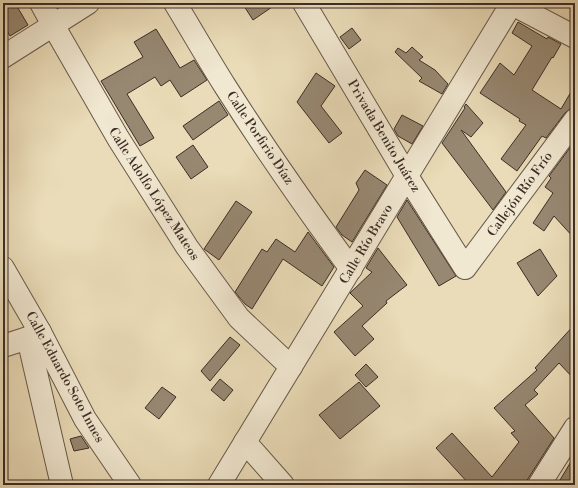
<svg xmlns="http://www.w3.org/2000/svg" width="578" height="488" viewBox="0 0 578 488" font-family="'Libre Bodoni',serif">
<style>
.building{fill:#978872;stroke:#3d2d27}
.lines{fill:none;stroke-linecap:round;stroke-linejoin:round}
.minor-casing{stroke:#68594b;stroke-width:24}
.minor{stroke:#f1e8d1;stroke-width:22}
.labels{text-anchor:middle;dominant-baseline:central;stroke-width:3.5;stroke-linejoin:round;paint-order:stroke}
.street-label{font-size:13px;fill:#3d2d27;stroke:#f1e8d1}
</style>
<rect width="100%" height="100%" fill="#eadcb8"/>
<filter id="stains"><feTurbulence type="fractalNoise" baseFrequency=".005" numOctaves="4"/><feColorMatrix values="0 0 0 0 .2 0 0 0 0 .09 0 0 0 0 .02 0 0 0 .5 -.17"/></filter>
<radialGradient id="worn" r=".72"><stop offset=".6" stop-color="#630" stop-opacity="0"/><stop offset="1" stop-color="#630" stop-opacity=".3"/></radialGradient>
<!-- building -->
<g class="building">
<path d="M3 3H15L28 25 10 36 3 24Z"/>
<path d="M242 3H278L253 20Z"/>
<path d="M518 22 547 39 548 37 561 44 553 58 552 57 532 90 561 109 575 85V108L570 109 565 113 546 138 542 136 517 171 501 159 526 125 519 121 520 119 480 93 500 63 514 75 532 46 512 33Z"/>
<path d="M352 28 361 40 349 49 340 37Z"/>
<path d="M156 29 180 68 194 60 207 80 181 97 170 80 161 86 155 77 127 94 154 138 140 146 101 81 143 57 134 42Z"/>
<path d="M412 47 423 57 419 60 435 70 448 84 442 94 419 81 422 78 395 52 398 48 406 53Z"/>
<path d="M316 73 335 86 321 106 342 133 329 143 297 102Z"/>
<path d="M219 101 228 115 193 140 183 126Z"/>
<path d="M466 104 483 123 471 137 461 130 506 192 493 210 442 143 465 108 464 107Z"/>
<path d="M402 115 423 126 412 144 398 136 394 129Z"/>
<path d="M575 141V239L554 216 544 231 533 223 553 193 545 187 551 178 549 176Z"/>
<path d="M193 145 208 167 191 179 176 157Z"/>
<path d="M365 170 387 185 352 242 342 235 336 227 359 190 356 183Z"/>
<path d="M407 200 456 276 439 286 397 217Z"/>
<path d="M236 201 252 212 219 260 204 249Z"/>
<path d="M308 232 334 267 322 286 283 259 252 309 245 304 235 292 262 249 267 252 276 239 295 252Z"/>
<path d="M378 248 407 285 386 301 387 303 362 326 374 339 355 356 334 332 363 306 350 293 372 272 366 268Z"/>
<path d="M540 249 557 276 538 296 517 263Z"/>
<path d="M575 324V380L559 363 534 390 538 394 525 405 554 438 524 485H470L436 448 452 433 492 477 519 442 511 433 515 431 494 408 537 370 535 368Z"/>
<path d="M230 337 240 345 210 381 201 371Z"/>
<path d="M366 364 378 377 366 387 355 375Z"/>
<path d="M220 379 233 390 224 401 211 390Z"/>
<path d="M359 382 380 406 340 439 319 415Z"/>
<path d="M162 387 176 397 159 419 145 408Z"/>
<path d="M81 436 89 448 74 451 70 439Z"/>
<path d="M575 455V485H569L560 480Z"/>
</g>
<g class="lines">
<defs>
<g id="minor">
<path d="M41 3 53 25 118 138 187 247 239 318 291 367"/>
<path d="M175 3C192 31 208 59 225 86 265 149 307 209 351 269"/>
<path d="M304 3 407 176 465 268 575 120"/>
<path d="M512 4 575 37"/>
<path d="M3 57 88 3"/>
<path d="M3 268 40 332 85 419 130 485"/>
<path d="M28 338 62 485"/>
<path d="M3 346 28 338 40 332"/>
<path d="M245 442 283 485"/>
<path d="M219 485 512 3"/>
<path d="M539 485 575 428"/>
</g>
</defs>
<!-- minor casing -->
<use href="#minor" class="minor-casing"/>
<!-- minor -->
<use href="#minor" class="minor"/>
</g>
<g class="labels">
<!-- street labels -->
<g class="street-label">
<text transform="translate(384 136) rotate(59)">Privada Benito Juárez</text>
<text transform="translate(260 138) rotate(56)">Calle Porfirio Díaz</text>
<text transform="translate(154 194) rotate(57)">Calle Adolfo López Mateos</text>
<text transform="translate(520 194) rotate(-54)">Callejón Río Frío</text>
<text transform="translate(366 244) rotate(-59)">Calle Río Bravo</text>
<text transform="translate(65 377) rotate(61)">Calle Eduardo Soto Innes</text>
</g>
</g>
<!-- margin -->
<rect width="578" height="488" fill="none" stroke="#eadcb8" stroke-width="16"/>
<rect x="4" y="4" width="570" height="480" fill="none" stroke="#3d2d27" stroke-width="2"/>
<rect x="8" y="8" width="562" height="472" fill="none" stroke="#3d2d27"/>
<rect width="100%" height="100%" filter="url(#stains)"/>
<rect width="100%" height="100%" fill="url(#worn)"/>
</svg>
